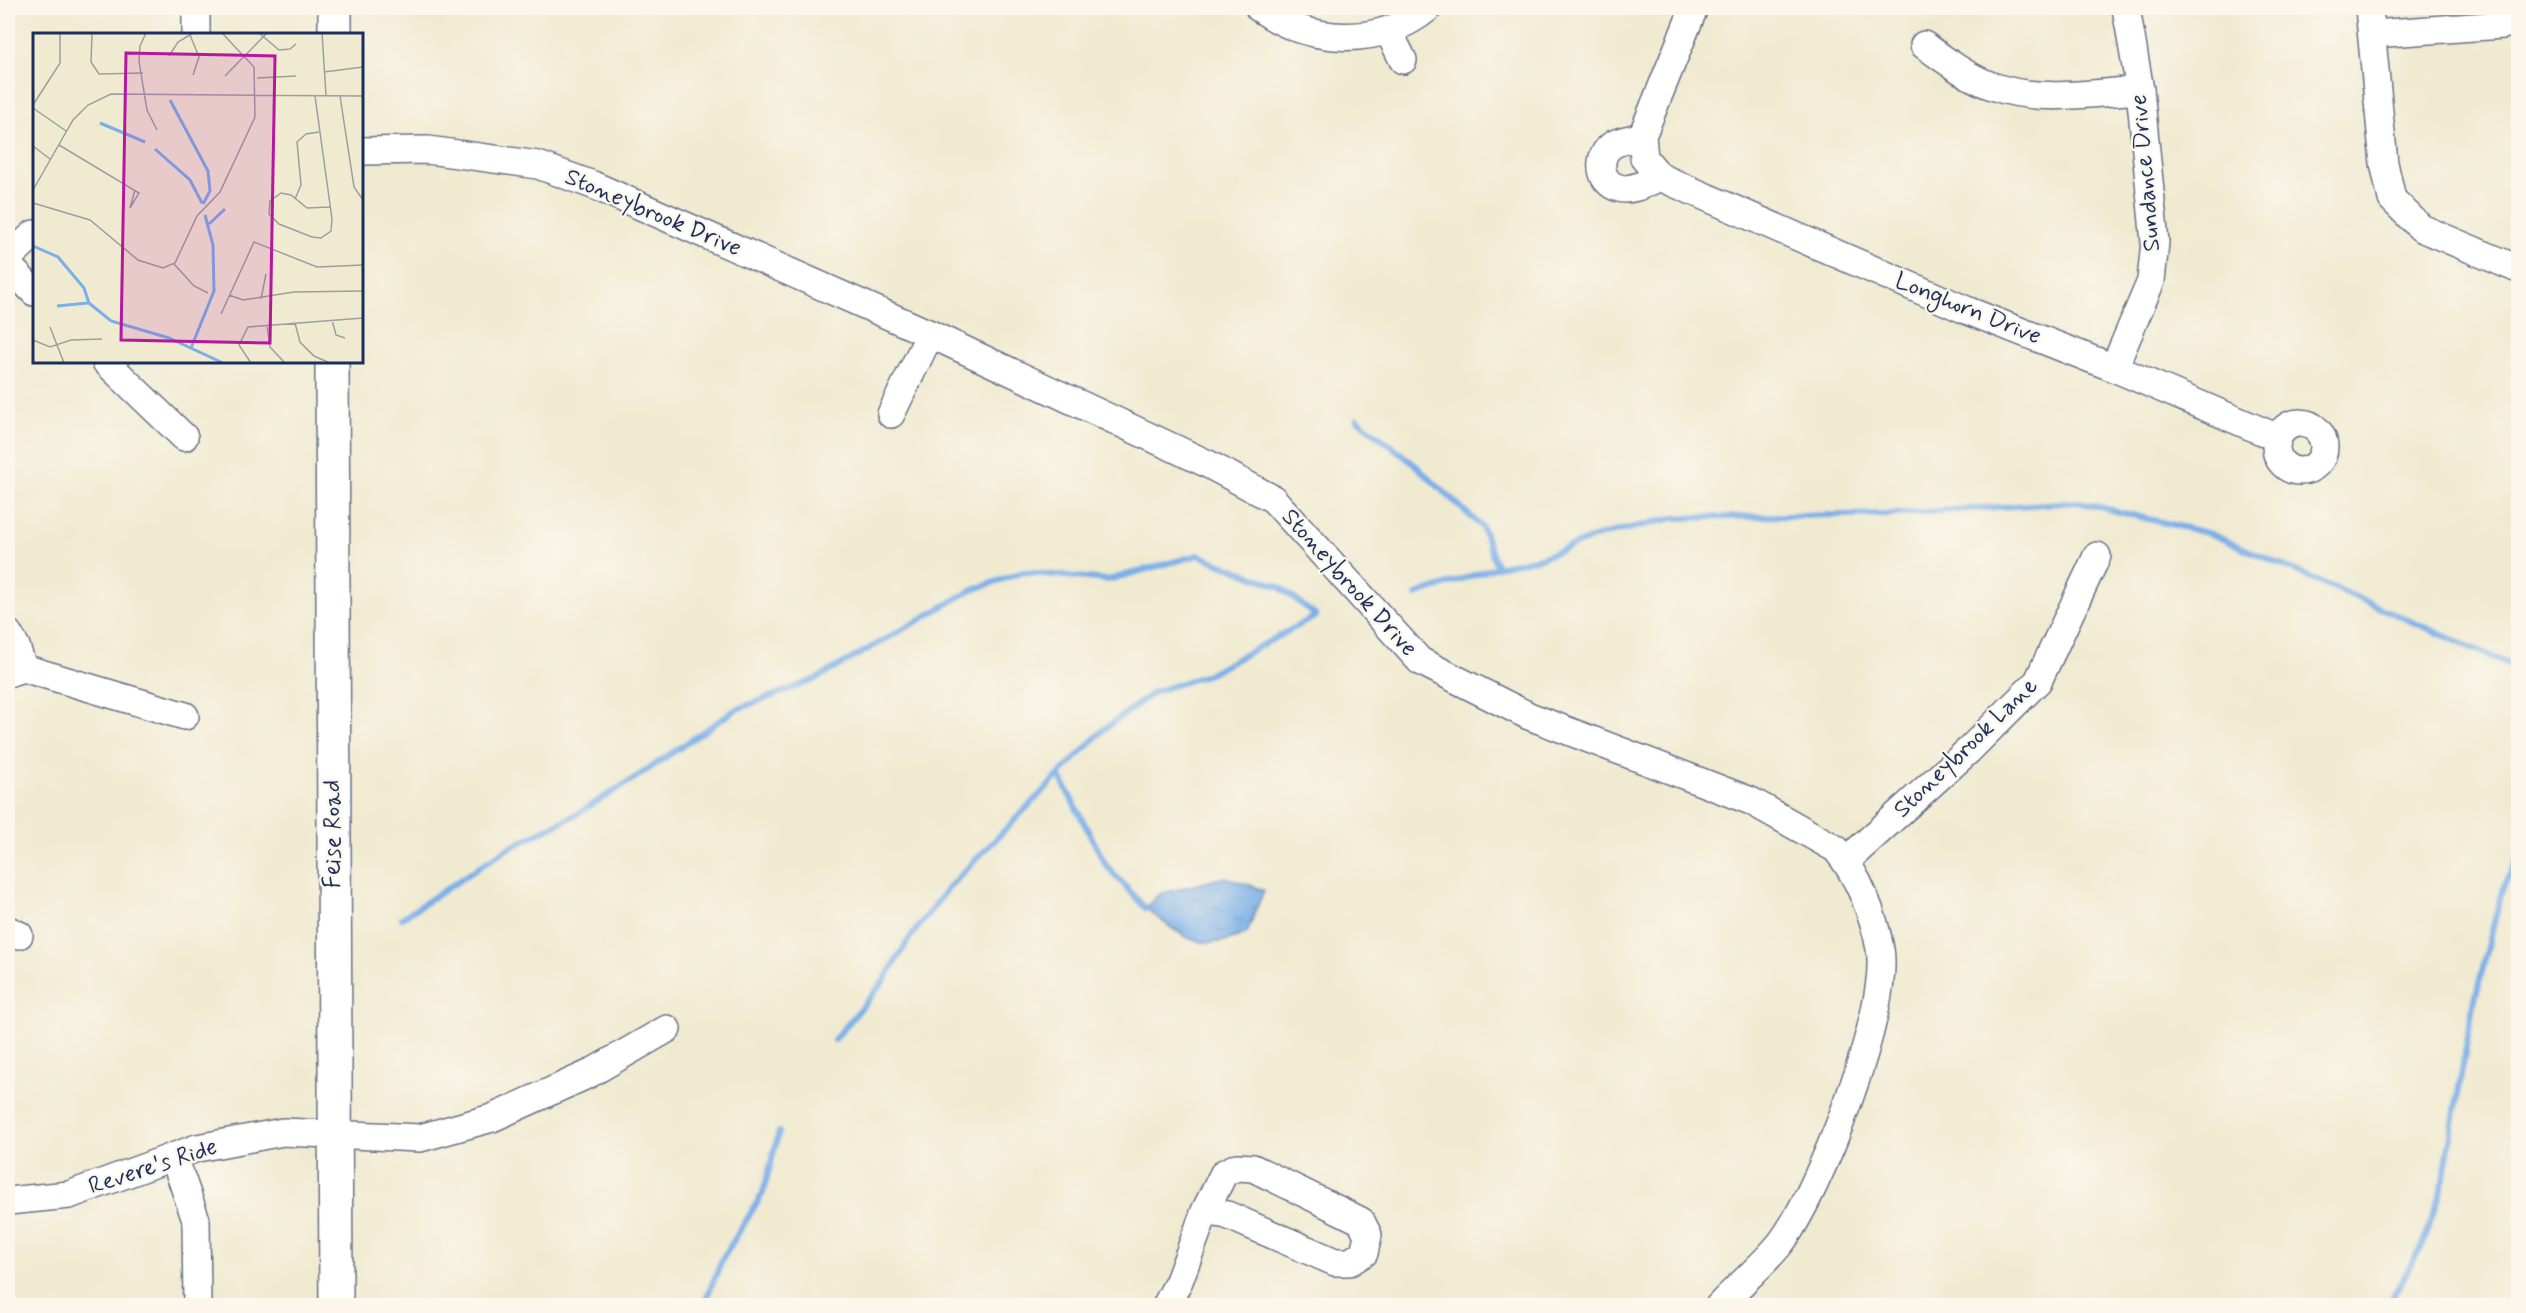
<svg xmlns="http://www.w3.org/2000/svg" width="2526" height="1313" viewBox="0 0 2526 1313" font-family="Mynerve,sans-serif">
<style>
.water{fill:url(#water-ripples);stroke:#4a6fa3;stroke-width:1.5}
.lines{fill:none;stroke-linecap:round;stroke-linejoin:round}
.stream{stroke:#7aafe8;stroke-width:6}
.minor-casing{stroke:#667086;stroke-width:30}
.major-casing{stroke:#667086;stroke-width:36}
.minor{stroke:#fff;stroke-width:27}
.major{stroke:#fff;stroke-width:33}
.labels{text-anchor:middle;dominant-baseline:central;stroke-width:4.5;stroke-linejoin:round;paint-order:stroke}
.street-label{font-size:24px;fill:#1b2f5e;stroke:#fbf7ec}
.inset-river{fill:none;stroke:#7aafe8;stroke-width:3}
.inset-road{fill:none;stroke:#9b9fa2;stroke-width:1.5}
.view{fill:#b5179e;fill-opacity:0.15;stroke:#b5179e;stroke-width:3}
.inset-edge{fill:none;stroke:#1b2f5e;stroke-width:3}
</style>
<defs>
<pattern id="water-ripples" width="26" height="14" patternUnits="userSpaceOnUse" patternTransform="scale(1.5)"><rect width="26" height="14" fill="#7aafe8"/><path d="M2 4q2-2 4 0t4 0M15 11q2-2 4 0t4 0" fill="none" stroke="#638fbf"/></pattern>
</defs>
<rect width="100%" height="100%" fill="#fbf7ec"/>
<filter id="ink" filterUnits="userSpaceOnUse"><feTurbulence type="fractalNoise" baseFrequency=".0167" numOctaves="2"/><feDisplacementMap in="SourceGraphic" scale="12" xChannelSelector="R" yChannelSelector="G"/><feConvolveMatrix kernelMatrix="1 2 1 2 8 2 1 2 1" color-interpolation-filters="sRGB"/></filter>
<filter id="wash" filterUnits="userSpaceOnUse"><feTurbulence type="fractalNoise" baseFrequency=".008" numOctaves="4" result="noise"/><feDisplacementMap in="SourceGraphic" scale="24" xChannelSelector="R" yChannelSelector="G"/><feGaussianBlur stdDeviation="1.35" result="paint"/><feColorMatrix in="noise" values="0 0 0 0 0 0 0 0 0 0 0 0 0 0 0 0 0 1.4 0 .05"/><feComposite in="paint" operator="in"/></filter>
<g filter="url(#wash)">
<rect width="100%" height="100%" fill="#f0ead0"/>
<!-- water -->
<path class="water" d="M1225 877 1264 890 1247 933C1198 955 1184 937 1145 908L1159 894Z"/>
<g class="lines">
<!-- stream -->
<g class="stream">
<path d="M1357 419 1414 464 1482 527 1497 567"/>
<path d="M1416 595 1497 567 1540 558 1601 535 1673 518 1892 514 2078 502 2211 534 2518 668"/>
<path d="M1060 777 1106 865 1145 908"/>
<path d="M402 918 507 849 577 814 638 776 735 710 816 679 970 591 1023 572 1108 580 1198 555 1280 587 1316 616 1209 674 1154 692 1103 730 949 887 909 939 883 982 834 1040"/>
<path d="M703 1306 723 1258 763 1193 779 1132"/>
<path d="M2388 1306 2423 1243 2442 1188 2472 1011 2503 887 2518 859"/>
</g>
</g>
</g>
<g filter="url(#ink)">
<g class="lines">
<defs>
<g id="minor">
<path d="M196 8V34"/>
<path d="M1259 8C1310 44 1379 48 1428 8"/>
<path d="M1694 8 1642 136 1644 158 1660 177 1966 310 2114 368 2278 438"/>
<path d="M2369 8 2384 163 2392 199 2421 228 2518 269"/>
<path d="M1389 32 1403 60"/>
<path d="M2372 34 2503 25 2518 17"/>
<path d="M1924 45C1945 60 1967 77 1992 86 2039 103 2091 93 2140 90"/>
<path d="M1642 136C1633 139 1622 140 1614 144 1596 154 1598 183 1619 188 1632 192 1648 182 1660 177"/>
<path d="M362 151 428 150 538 165 593 185 930 334 1208 464 1273 499 1420 661 1529 716 1751 801 1836 849C1858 875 1874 915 1880 949 1891 1008 1818 1196 1780 1244 1762 1266 1739 1285 1719 1306"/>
<path d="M8 258 34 234"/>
<path d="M8 265 34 292"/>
<path d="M106 362 184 437"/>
<path d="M2114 368 2151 281 2155 242 2140 90 2126 8"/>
<path d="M891 414 930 334"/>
<circle cx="2300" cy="447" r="24"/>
<path d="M8 633 16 646 23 668"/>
<path d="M8 673 23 668 185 716"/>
<path d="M1846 861 1969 750 2038 681 2097 556"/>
<path d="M8 930 19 935"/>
<path d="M174 1157 196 1220 197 1306"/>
<path d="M8 1201 69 1195 197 1148 283 1132 420 1138 492 1118 589 1074 667 1029"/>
<path d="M1166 1306 1179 1281 1205 1211 1224 1173 1237 1167 1253 1168 1361 1221 1368 1235 1364 1253 1350 1262H1335L1227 1215 1205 1211"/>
</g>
<g id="major">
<path d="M335 34V8"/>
<path d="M332 362 336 1306"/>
</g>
</defs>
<!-- minor casing -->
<use href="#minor" class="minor-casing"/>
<!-- major casing -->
<use href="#major" class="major-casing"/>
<!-- minor -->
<use href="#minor" class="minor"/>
<!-- major -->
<use href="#major" class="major"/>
</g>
</g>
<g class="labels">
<!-- street labels -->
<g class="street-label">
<text transform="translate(2146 173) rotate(-95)">Sundance Drive</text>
<text transform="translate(653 213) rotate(23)">Stoneybrook Drive</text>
<text transform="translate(1968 309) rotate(22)">Longhorn Drive</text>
<text transform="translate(1349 583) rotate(48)">Stoneybrook Drive</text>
<text transform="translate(1966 748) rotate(-44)">Stoneybrook Lane</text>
<text transform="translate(333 834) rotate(-90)">Feise Road</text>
<text transform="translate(153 1167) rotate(-18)">Revere's Ride</text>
</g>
</g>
<!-- overview -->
<g transform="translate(33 33)">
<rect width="330" height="330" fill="#f0ead0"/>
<path class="inset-river" d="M137 67 175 138 177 158 170 171M67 90 112 109M122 116 157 147 169 170M176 191 192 176M0 213 25 224 51 255 56 270 78 288 136 305 190 330M24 273 55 270M158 315 181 258 180 212 172 182"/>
<path class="inset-road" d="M59 0 58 29 66 41 110 40M113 0 107 13 106 28 114 77 124 97M226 0 246 17 257 16 263 11M289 0 293 62M157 2 166 24 160 42M136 23 145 9 160 0M291 39 330 34M192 43 234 0M224 45 263 43M282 63 299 186 298 198 288 205 279 204 246 191 236 181 237 168 248 160 258 162 274 175 297 174M307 63 321 154 330 167M0 72 27 30V0M0 75 33 98M26 112 106 160 97 175 102 157M0 113 17 126M0 157 40 87 55 72 78 61 330 63M262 166 268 152 264 109 273 101 286 99M0 170 57 187 105 227 130 235 142 230 164 183 187 159 222 84 221 34 189 0M330 182V211M141 231 161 253 175 260M196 262 210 267 261 259 330 258M228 266 233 241M188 281 221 209 284 234 330 232M299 287 303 302 312 305M262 290 267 309 281 323 297 330M234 292 237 314 252 330M17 294 31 330M0 307 17 314 38 307 69 306M218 330 206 312 215 294 330 285"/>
<path class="view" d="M93 20 242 23 237 310 88 307Z"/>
<rect width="330" height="330" class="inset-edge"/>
</g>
<!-- margin -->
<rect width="2526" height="1313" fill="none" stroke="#fbf7ec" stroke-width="30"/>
</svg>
